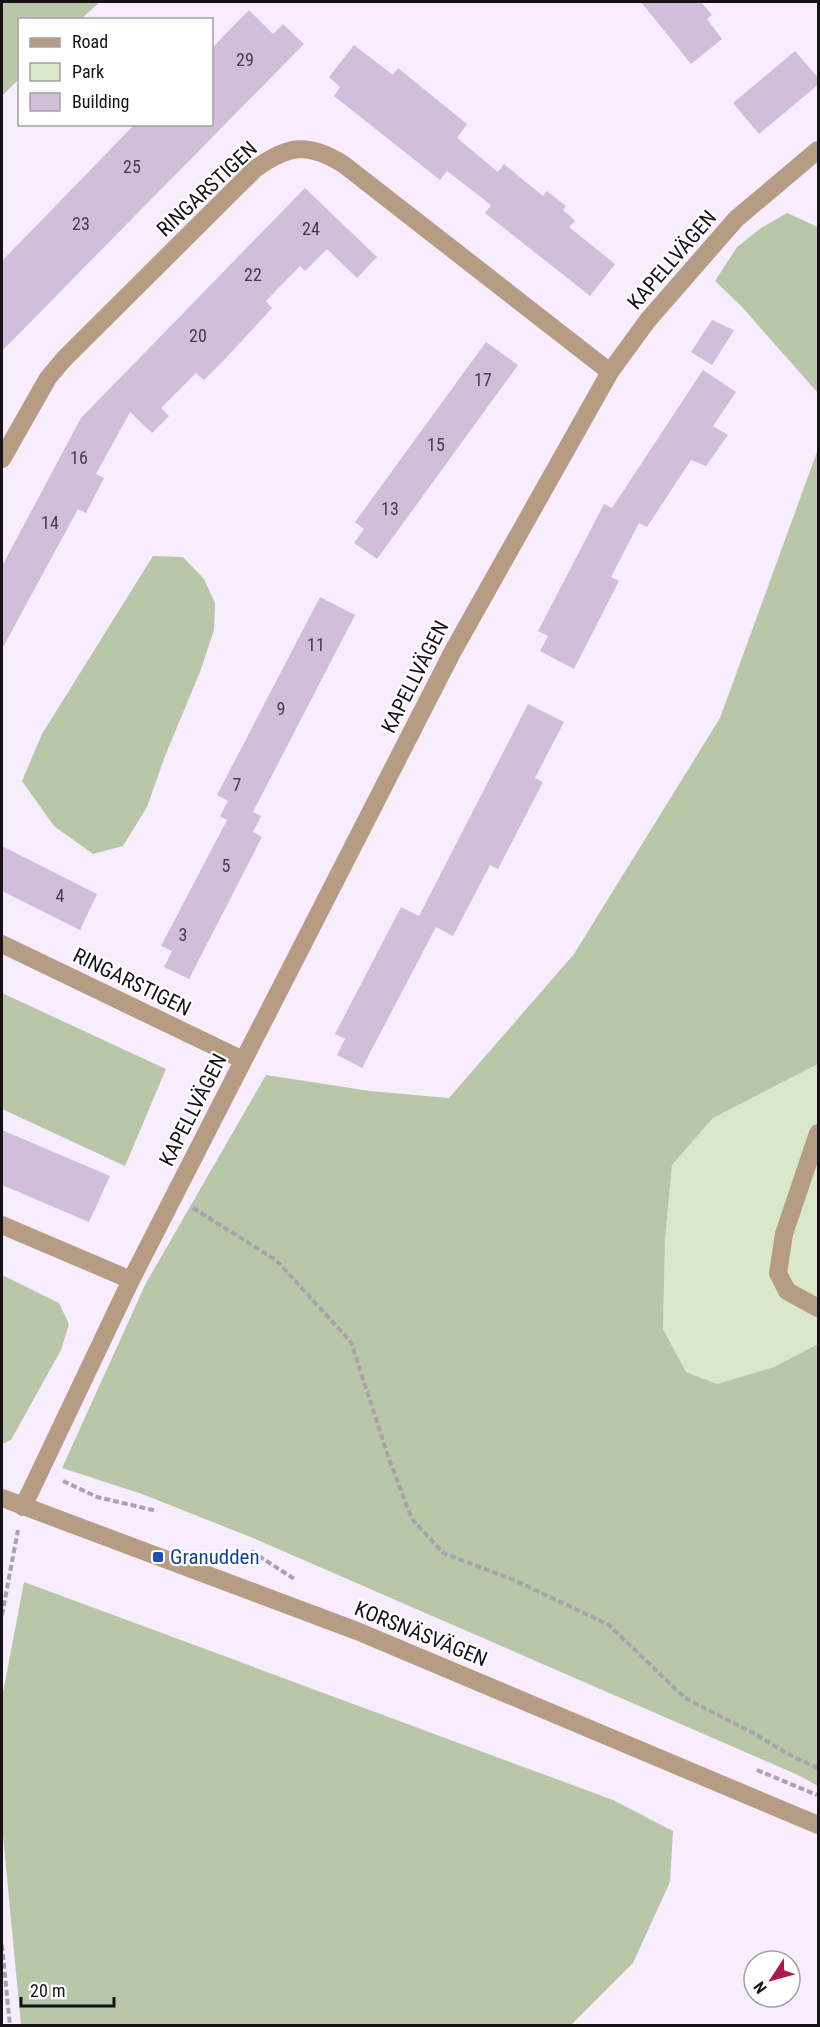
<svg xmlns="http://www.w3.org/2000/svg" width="820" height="2027" viewBox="0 0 820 2027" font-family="'Roboto Condensed',sans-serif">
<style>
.green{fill:#d9e7ca}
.forest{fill:#b9c7a9}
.building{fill:#d0beda}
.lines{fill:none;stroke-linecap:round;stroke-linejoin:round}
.path{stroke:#aba2af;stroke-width:4;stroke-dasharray:6 3;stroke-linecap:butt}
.minor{stroke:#b79c84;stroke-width:18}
.transit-dot{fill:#1a4fb4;stroke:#fff;stroke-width:2}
.labels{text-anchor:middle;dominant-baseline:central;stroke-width:4.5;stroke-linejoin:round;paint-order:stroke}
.number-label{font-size:18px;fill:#443d48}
.street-label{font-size:21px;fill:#161218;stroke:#fff}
.transit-label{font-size:21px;fill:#164399;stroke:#fff;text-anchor:start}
</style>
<rect width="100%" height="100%" fill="#f8edfe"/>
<!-- green -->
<path class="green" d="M818 1064V1344L774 1367 717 1384 686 1372 663 1329 665 1240 672 1165 713 1118Z"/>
<!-- forest -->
<g class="forest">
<path d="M2 2H100L81 19 20 20 19 79 2 96Z"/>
<path d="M787 213 818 227V393L742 307 715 281 737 247 761 228Z"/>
<path d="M818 449V1064L713 1118 672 1165 665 1240 663 1329 686 1372 717 1384 774 1367 818 1344V1786L798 1775 253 1538 142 1494 62 1468 146 1283 266 1075 370 1091 449 1098 574 954 720 718Z"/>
<path d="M153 556 183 557 204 579 215 603 214 630 200 672 165 756 147 807 123 846 93 854 54 826 22 781 42 734Z"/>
<path d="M2 993 166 1069 125 1166 2 1109Z"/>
<path d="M2 1275 59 1303 69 1324 61 1350 11 1440 2 1444Z"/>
<path d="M24 1582 613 1800 673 1831 670 1882 633 1963 571 2025H21L2 1825V1698Z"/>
</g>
<!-- building -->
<g class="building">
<path d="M641 2H701L712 15 707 19 722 39 691 64Z"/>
<path d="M249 10 273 34 283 24 304 44 2 351V261L135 124H212V48Z"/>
<path d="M354 45 393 75 398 68 467 124 457 138 498 172 504 164 543 196 547 191 566 206 563 210 575 221 569 227 615 264 590 296 485 213 491 205 447 171 440 180 334 96 340 87 329 77Z"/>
<path d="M795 51 819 79V84L759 134 733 103Z"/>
<path d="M305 188 377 257 357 278 327 249 305 271 300 266 266 301 272 308 226 358 204 380 196 373 161 408 169 416 152 433 130 412 96 474 104 478 86 513 78 509 2 649V566L81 418Z"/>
<path d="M712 320 734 330 712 365 691 352Z"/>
<path d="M486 342 518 365 377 559 354 543 364 529 355 522Z"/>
<path d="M703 370 736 392 713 426 728 435 706 466 691 460 647 527 639 523 611 577 619 581 574 669 540 651 548 636 538 631 604 504 612 508Z"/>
<path d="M320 597 355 615 253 812 261 816 253 832 262 837 189 979 164 967 172 951 161 946 227 820 220 816 228 801 217 795Z"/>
<path d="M528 704 564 722 535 778 543 782 498 869 490 865 453 936 436 927 362 1068 337 1055 345 1039 335 1034 401 907 419 916Z"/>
<path d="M2 846 97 894 80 930 2 891Z"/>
<path d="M2 1130 110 1176 89 1222 2 1185Z"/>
</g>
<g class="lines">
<!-- path -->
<g class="path">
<path d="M193 1208 276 1260 351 1342 390 1462 412 1519 443 1553 514 1580 609 1625 685 1698 753 1733 795 1758 818 1768"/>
<path d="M63 1481 97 1497 157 1511"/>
<path d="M251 1551 296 1580"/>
<path d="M2 1615 18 1530"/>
<path d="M757 1770 817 1795"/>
<path d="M2 1945 10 2026"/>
</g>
<!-- minor -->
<g class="minor">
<path d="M2 459 48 378 64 359 255 169C288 145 308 142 343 164L610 372"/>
<path d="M2 944 243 1060"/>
<path d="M818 1133 784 1234 778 1273 787 1291 818 1308"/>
<path d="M2 1225 131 1280"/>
<path d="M2 1498 357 1631 818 1825"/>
<path d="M23 1507 131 1280 453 651 610 372 648 320 736 219 818 150"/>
</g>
</g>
<!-- markers -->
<rect class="transit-dot" x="152" y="1551" width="12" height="12" rx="3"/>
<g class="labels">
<!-- number labels -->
<g class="number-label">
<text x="245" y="59">29</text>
<text x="132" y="166">25</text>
<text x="81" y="223">23</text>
<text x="311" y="228">24</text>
<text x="253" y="274">22</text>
<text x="198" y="335">20</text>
<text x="483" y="379">17</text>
<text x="436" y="444">15</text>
<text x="79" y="457">16</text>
<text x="390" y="508">13</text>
<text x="50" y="522">14</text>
<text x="316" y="644">11</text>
<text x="281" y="708">9</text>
<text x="237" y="784">7</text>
<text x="226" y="865">5</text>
<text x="60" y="895">4</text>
<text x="183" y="934">3</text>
</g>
<!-- street labels -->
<g class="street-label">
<text transform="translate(207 189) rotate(-43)">RINGARSTIGEN</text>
<text transform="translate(672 260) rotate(-49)">KAPELLVÄGEN</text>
<text transform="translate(415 677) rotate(-63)">KAPELLVÄGEN</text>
<text transform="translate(132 982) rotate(26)">RINGARSTIGEN</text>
<text transform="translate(193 1110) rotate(-63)">KAPELLVÄGEN</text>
<text transform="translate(421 1634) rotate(22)">KORSNÄSVÄGEN</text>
</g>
<!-- transit labels -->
<g class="transit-label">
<text x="170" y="1557">Granudden</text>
</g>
</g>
<!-- border -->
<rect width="820" height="2027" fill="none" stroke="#161218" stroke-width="6"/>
<!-- legend -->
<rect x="18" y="18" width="195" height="108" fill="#ffffff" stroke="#a2a0a3" stroke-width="1.5"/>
<rect x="30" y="38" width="30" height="9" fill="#b79c84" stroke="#a2a0a3" stroke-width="1.5"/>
<text x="72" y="48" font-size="18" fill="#161218">Road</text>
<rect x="30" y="63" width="30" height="18" fill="#d9e7ca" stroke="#a2a0a3" stroke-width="1.5"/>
<text x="72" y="78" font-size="18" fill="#161218">Park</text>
<rect x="30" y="93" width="30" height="18" fill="#d0beda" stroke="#a2a0a3" stroke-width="1.5"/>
<text x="72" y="108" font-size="18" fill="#161218">Building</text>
<!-- north arrow -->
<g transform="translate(772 1979) rotate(234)"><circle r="28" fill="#ffffff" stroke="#a2a0a3" stroke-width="1.5"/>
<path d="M0-4.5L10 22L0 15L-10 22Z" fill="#ab194d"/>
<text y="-9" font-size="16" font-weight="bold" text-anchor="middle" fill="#161218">N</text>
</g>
<!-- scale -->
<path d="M21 1997v9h93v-9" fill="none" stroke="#161218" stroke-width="3"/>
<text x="30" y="1997" font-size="18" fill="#161218" stroke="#ffffff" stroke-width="4.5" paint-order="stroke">20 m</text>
</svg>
